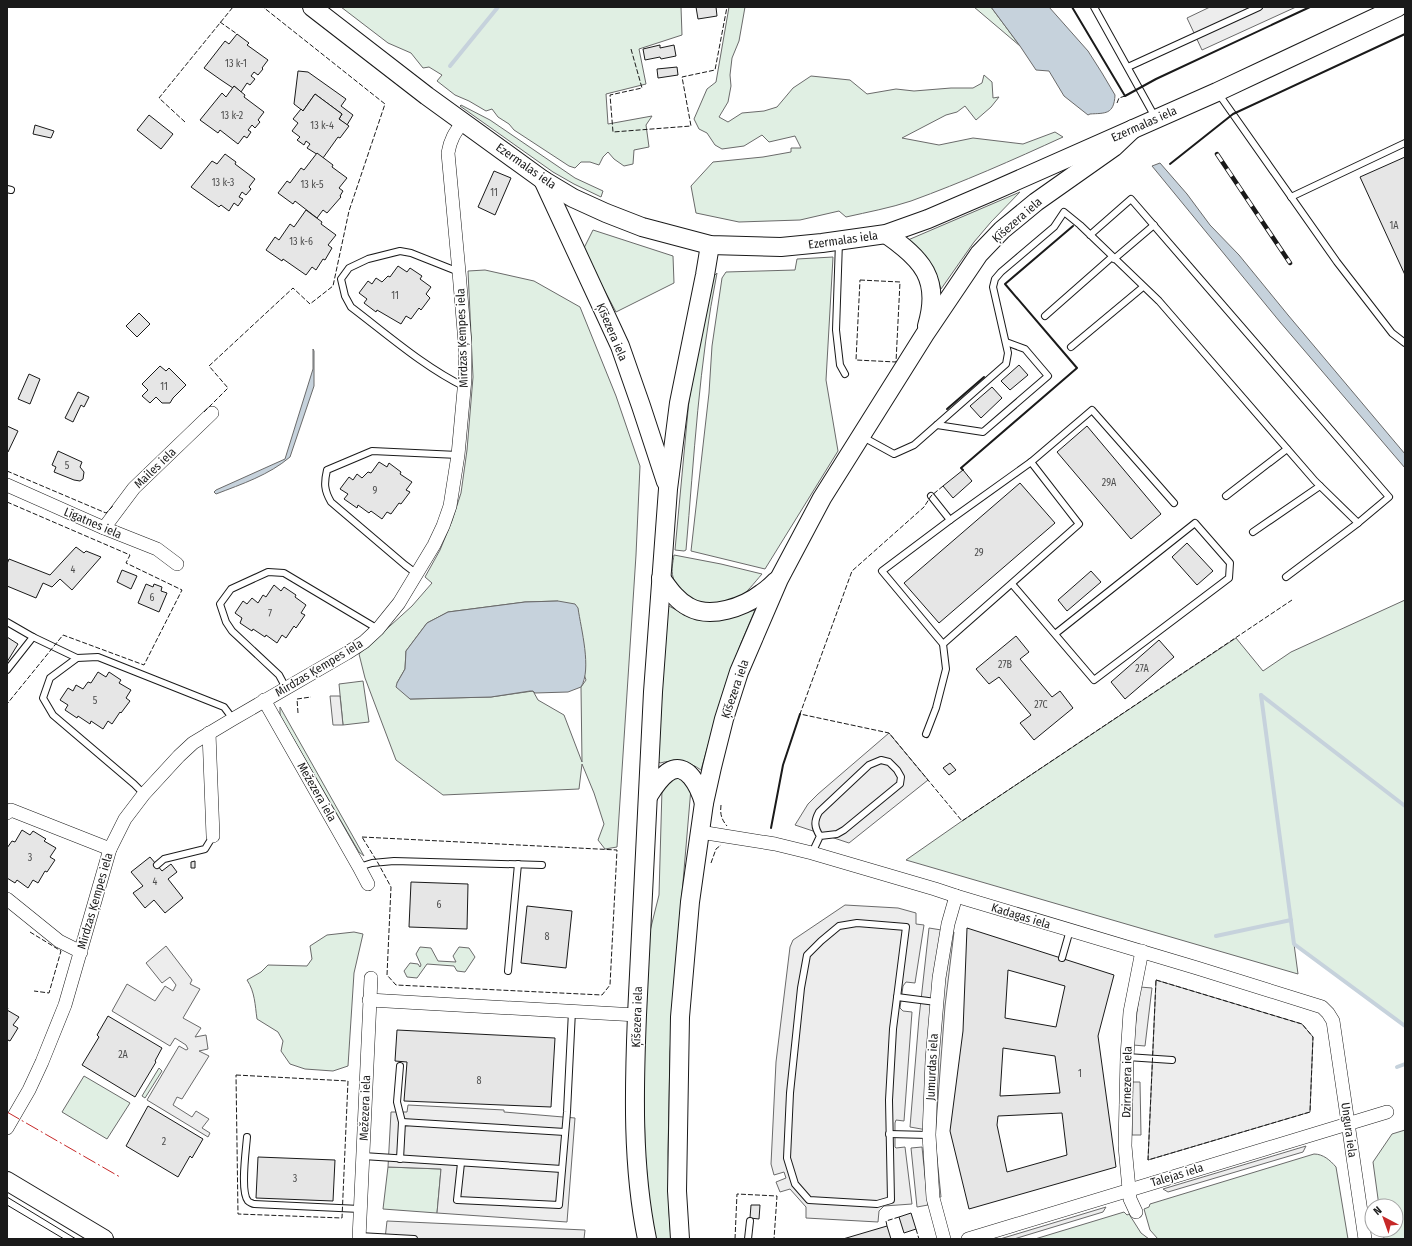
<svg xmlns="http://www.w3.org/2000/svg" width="1412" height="1246" viewBox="0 0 1412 1246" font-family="'Fira Sans Condensed',sans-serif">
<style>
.green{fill:#e0efe3;stroke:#6a6a6a;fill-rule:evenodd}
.parking{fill:#ededed;stroke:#6a6a6a}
.water{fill:#c6d2dc;stroke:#6a6a6a}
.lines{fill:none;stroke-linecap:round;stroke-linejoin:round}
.stream{stroke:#c6d2dc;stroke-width:4}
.building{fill:#e6e6e6;stroke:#1a1a1a;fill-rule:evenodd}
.lane-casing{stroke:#1a1a1a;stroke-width:8}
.street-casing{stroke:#1a1a1a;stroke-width:14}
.secondary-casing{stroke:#1a1a1a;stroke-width:20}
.lane{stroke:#fff;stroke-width:6}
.street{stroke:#fff;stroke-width:13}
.secondary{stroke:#fff;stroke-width:18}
.tram{stroke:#1a1a1a;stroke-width:1}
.rail-casing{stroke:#1a1a1a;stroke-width:4.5}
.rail{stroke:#fff;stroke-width:3;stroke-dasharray:9;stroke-linecap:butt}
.fence{stroke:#1a1a1a;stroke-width:1;stroke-dasharray:5 2;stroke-linecap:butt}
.wall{stroke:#1a1a1a;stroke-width:2}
.power{stroke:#c62828;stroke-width:1;stroke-dasharray:14 3 2 3;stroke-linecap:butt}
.labels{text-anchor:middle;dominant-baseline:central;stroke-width:3;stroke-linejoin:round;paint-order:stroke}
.number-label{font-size:10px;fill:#4d4d4d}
.street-label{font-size:12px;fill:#1a1a1a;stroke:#fff}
</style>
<rect width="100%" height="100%" fill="#fff"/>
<!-- green -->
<g class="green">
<path d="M341 7H681L682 35 639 49 646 84 606 94 608 124 652 116 646 125 649 147 634 150 633 164 624 166 614 159 608 152 603 157 599 165 590 162H581L575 168 569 166 514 130 509 124 498 117 492 109 486 111 469 101 455 95 437 81 442 75 429 67 423 68 411 53 388 43Z"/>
<path d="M729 7H745L739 41 732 58 730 75 731 86 728 102 719 117 728 122 742 113 764 111 777 107 793 88 811 76 850 80 867 94 896 89 914 91 951 88H973L982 83 984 75 992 82 993 98 999 97 991 107 976 120 965 106 957 112 946 115 902 138 939 145 973 138 1023 144 1055 132 1063 137C1013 160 963 182 911 201 890 208 868 212 846 217L839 211 800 220 739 222 696 213 691 186 713 162 763 157 791 152V148H801L795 136 769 142 762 135 744 146 722 149 715 145 707 133 699 129 694 119 707 89 716 82Z"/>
<path d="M974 7H991L1020 46Z"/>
<path d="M461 105 490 120 575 178 603 191 601 197 574 184 553 172 460 106Z"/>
<path d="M1020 192 991 222 974 242 941 289C933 266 928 254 908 240Z"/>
<path d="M593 230 673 256 674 283 616 312 583 250Z"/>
<path d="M833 257 826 380 838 451 765 569 691 551 709 393 712 346 722 278 726 272 795 270 797 259Z"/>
<path d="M485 270 534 281 580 307 616 396 640 466 636 555 617 847 605 849 598 840 604 824 594 793 582 764 579 789 443 795 396 760 365 678 359 654 412 606 432 583 425 577 440 550 452 521 461 493 467 450 473 377 468 271ZM558 601 586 680 581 687 582 762 564 715 538 700 533 691 491 697 410 699 397 683 405 669 406 651 427 623 448 612 525 602Z"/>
<path d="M717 273C699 362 694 459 686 550L684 551 675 550 689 400 706 304 713 277Z"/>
<path d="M674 555 721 564 762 574C754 583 747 593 737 599 727 604 706 607 695 603 686 600 675 586 673 577 671 570 673 562 674 555Z"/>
<path d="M1405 600V1026L1294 944 1298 974 906 860 962 821 1236 638 1263 671 1291 652Z"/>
<path d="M667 605 682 613 727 618 755 610 741 643 725 686 701 770C689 761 674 759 660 763L658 761Z"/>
<path d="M363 681 369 722 343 725 339 684Z"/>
<path d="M280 707 364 856 359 852 280 716Z"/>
<path d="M681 778 691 788 675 976 670 1052 668 1152 669 1212 671 1239H654L650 1212 645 1150 643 1042 649 935 659 895 662 789 669 779Z"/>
<path d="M354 932 363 934 354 973 348 1066 333 1071 305 1069 290 1064 281 1051 283 1041 278 1032 257 1019C255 1005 255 992 247 980L261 972 268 965 307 966 312 959 310 946 327 935Z"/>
<path d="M420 947 431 948 438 961 456 962 453 956 459 947 469 948 475 957 465 972 457 971 454 966 427 964 417 978 407 977 404 971 410 963 418 964 420 967 421 965 416 954Z"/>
<path d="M159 1068 162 1071 145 1098 142 1096Z"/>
<path d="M84 1076 130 1103 107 1139 62 1112Z"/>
<path d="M1405 1130V1239H1384L1383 1230H1396V1206H1379L1373 1162 1392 1134Z"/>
<path d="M1314 1154C1323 1154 1330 1160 1336 1167L1348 1239H1158L1150 1230 1144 1209 1149 1207 1150 1204Z"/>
<path d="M388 1167 441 1169 437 1213 383 1209Z"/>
<path d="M1124 1212 1127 1215 1129 1214 1141 1233 1149 1239H1035Z"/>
</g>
<!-- parking -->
<g class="parking">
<path d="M1210 7H1296L1202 50 1187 18Z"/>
<path d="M330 696H340L343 725H333Z"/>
<path d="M889 733 928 780 849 843 795 825 808 804 818 794Z"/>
<path d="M845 905 898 908 916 913V924L924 925 915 983 906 982 903 986 900 1008 903 1011 912 1012 904 1121 896 1120 895 1123V1147L896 1148 905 1147 912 1204 884 1206 879 1211 878 1222 806 1218V1207L790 1189 780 1192 776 1182 786 1178 784 1172 774 1175 771 1164 776 1062 790 947 793 940Z"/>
<path d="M929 928 954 932 945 1006 935 1138 941 1197 933 1198 927 1130 910 1127 919 1018Z"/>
<path d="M166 946 192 980 190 984 200 989 183 1018 201 1028 195 1037 206 1035 208 1049 199 1051 209 1056 182 1099 177 1097 173 1105 192 1117 196 1111 209 1119 202 1128 210 1133 208 1137 147 1100 179 1046 186 1050 188 1049 186 1045 175 1038 170 1046 112 1011 127 984 155 1001 165 986 173 991 176 985 170 977 162 983 146 963Z"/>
<path d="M1156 980 1302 1024 1313 1037 1310 1112 1148 1160Z"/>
<path d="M1140 987 1152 988 1145 1046 1133 1045Z"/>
<path d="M1131 1082H1140L1141 1135H1132Z"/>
<path d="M408 1105 504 1110V1112L575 1118 567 1222 437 1213 441 1169 388 1167 391 1112H407Z"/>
<path d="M1306 1146 1303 1152 1168 1192 1163 1189Z"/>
<path d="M922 1147 928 1205 917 1207 911 1148Z"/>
<path d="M1106 1207 1103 1212 1014 1239H1000Z"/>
<path d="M387 1221 585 1230 584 1239H385Z"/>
</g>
<!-- water -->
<g class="water">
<path d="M991 7H1049L1088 51 1102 73 1115 95C1114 115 1105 113 1090 114L1088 115 1064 96 1049 71 1036 70 1020 46Z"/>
<path d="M1160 163 1187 194 1210 225 1239 255 1288 315 1405 454V468L1280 322 1152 166Z"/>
<path d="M313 349 314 351V386L290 457C269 475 242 484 216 494L214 492 216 490 285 459 313 369Z"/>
<path d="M558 601 575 604 578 608C581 629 592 669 581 687L568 692 535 693 533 691H530L491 697 410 699 396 687 397 683 405 669 406 651 427 623 448 612 525 602Z"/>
</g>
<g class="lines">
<!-- stream -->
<g class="stream">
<path d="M450 66 498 7"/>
<path d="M1261 695 1294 944 1405 1026"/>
<path d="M1261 695 1405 806"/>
<path d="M1216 936 1291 920"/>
<path d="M1397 1067 1405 1064"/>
</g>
</g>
<!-- building -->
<g class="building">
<path d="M696 7H716L717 16 698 19Z"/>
<path d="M237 34 249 43 247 45 268 60 262 68 263 69 258 75 254 72 251 76 255 79 250 85 247 83 241 92 234 86 233 88 221 80 204 68 225 41 229 44Z"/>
<path d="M660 45V48L674 45 676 56 661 59 660 57 645 60 643 49Z"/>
<path d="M677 67 678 75 658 78 657 69Z"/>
<path d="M298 71 308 72 346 99 341 106 353 115 347 125 339 119 342 114 315 94 303 111 294 104Z"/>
<path d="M234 86 245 95 244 97 264 112 258 120 260 122 255 128 252 125 248 130 251 132 247 138 244 136 238 144 220 130 218 133 200 120 222 93 226 97Z"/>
<path d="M315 94 342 114 339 119 349 126 340 138 338 137 323 158 307 148 310 144 306 141 304 145 297 140 300 137 292 131 298 123 293 119 301 109 303 111Z"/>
<path d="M149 115 173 134 161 149 137 130Z"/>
<path d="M35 125 54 131 51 138 33 134Z"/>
<path d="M317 153 333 165 332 167 347 178 339 188 343 191 340 196 341 197 327 213 323 210 317 218 295 201 293 204 278 193 287 181 290 183 301 168 304 170Z"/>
<path d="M225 154 236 162 235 164 255 179 249 187 251 189 246 195 242 192 239 197 243 199 238 206 234 203 229 211 221 205 219 207 191 187 212 161 217 164Z"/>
<path d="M1405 157V275L1360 177Z"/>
<path d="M494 171 511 178 495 215 478 207Z"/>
<path d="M306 210 322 222 321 224 336 235 328 245 332 248 325 260 323 259 316 270 312 267 306 275 283 259 282 261 266 250 275 237 279 240 290 224 294 227Z"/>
<path d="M398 266 407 272 410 268 422 276 420 279 431 287 426 294 430 298 421 310 419 308 411 319 406 316 401 324 377 310 376 312 364 303 367 299 359 293 368 281 372 284 376 278 382 282 388 276 390 277Z"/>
<path d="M139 313 150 324 137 337 126 326Z"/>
<path d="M1019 365 1028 375 1010 390 1001 381Z"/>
<path d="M160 366 166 371 169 368 186 385 173 398 170 403H162L156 397 150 403 142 396 148 390 142 384Z"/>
<path d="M29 374 40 379 30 404 18 399Z"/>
<path d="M992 387 1002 398 981 418 970 406Z"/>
<path d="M78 392 89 397 84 407 81 405 73 422 65 418Z"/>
<path d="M7 426 18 431 8 452H7Z"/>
<path d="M1087 426 1161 514 1131 539 1057 452Z"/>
<path d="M58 451 82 462 80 467 84 472 83 479 80 481 74 480 54 472 56 467 52 465Z"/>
<path d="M379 462 387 467 389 463 401 472 400 474 412 482 406 490 410 492 401 504 399 503 391 514 387 512 382 519 371 511 369 513 358 505 357 508 344 499 348 494 340 489 349 477 353 480 357 474 362 478 368 472 371 473Z"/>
<path d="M963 470 972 481 953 498 943 486Z"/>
<path d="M1020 483 1055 523 939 623 904 583Z"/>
<path d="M1187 543 1213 571 1197 585 1172 557Z"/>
<path d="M76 547 84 553 86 551 101 557 72 590 60 579 52 587 43 583 36 598 7 586V564L9 559 50 575Z"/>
<path d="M122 570 137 576 131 589 117 582Z"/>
<path d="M1091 571 1101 582 1067 611 1058 600Z"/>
<path d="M146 584 153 587 154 584 162 587 161 591 167 593 159 612 138 603Z"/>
<path d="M274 585 281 591 284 587 296 595 295 597 306 605 301 613 305 615 296 628 294 626 286 638 282 635 277 643 266 635 265 637 253 629 252 631 240 623 242 618 235 613 243 601 247 604 252 598 258 603 263 595 266 597Z"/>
<path d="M1016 636 1029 652 1020 659 1052 697 1060 691 1073 708 1034 740 1020 723 1031 715 999 677 989 684 976 669Z"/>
<path d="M7 637 18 644 7 662Z"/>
<path d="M1159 640 1174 657 1125 699 1111 682Z"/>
<path d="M98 672 106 677 109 672 121 680 119 683 131 690 126 698 130 701 121 713 120 712 112 724 108 721 103 729 91 721 90 724 78 716 77 718 65 710 68 705 60 700 68 688 73 691 76 685 83 689 88 682 91 683Z"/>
<path d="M950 763 956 770 949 775 943 768Z"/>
<path d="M22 830 30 835 33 831 46 839 44 841 56 848 50 857 55 860 47 872 45 871 38 883 33 880 28 888 17 880 15 883 7 878V848L12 841 15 842Z"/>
<path d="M150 857 162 871 171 864 177 872 168 879 183 898 165 913 154 900 145 908 133 893 143 886 131 872Z"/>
<path d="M195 861V868H191V862Z"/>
<path d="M411 882 468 884 467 929 409 927Z"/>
<path d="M527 906 572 911 566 968 521 963Z"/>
<path d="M967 928 1114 975 1098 1036 1116 1167 969 1209 950 1131 963 1031ZM1008 970 1065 986 1056 1027 1005 1018ZM1003 1048 1055 1056 1060 1093 1000 1096ZM1062 1113 1067 1155 1007 1172 997 1125 998 1116Z"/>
<path d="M7 1007 8 1008 7 1010 19 1017 13 1025 18 1028 10 1041 8 1040 7 1042Z"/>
<path d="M108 1016 162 1048 155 1061 156 1062 135 1097 82 1065 99 1037 97 1035Z"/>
<path d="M397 1030 555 1038 551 1107 404 1101 407 1062 395 1061Z"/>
<path d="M148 1106 203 1139 192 1158 190 1156 178 1177 126 1146Z"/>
<path d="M258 1157 335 1160 333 1201 256 1198Z"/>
<path d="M751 1205H760L759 1219 750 1218Z"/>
<path d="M911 1213 916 1229 904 1233 899 1217Z"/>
<path d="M887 1226 891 1239H843Z"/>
</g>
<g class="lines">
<defs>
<g id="lane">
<path d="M1094 7 1155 117"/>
<path d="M1128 67 1259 7"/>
<path d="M1218 93 1337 262 1392 333 1405 343"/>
<path d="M7 189 11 190"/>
<path d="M1291 197 1405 143"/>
<path d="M839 242 836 330 840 365 845 374"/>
<path d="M1114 259 1154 225"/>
<path d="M459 272 411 253 400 251 368 259 349 268 341 279 345 296 351 307C388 335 424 367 465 387"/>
<path d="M1045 316 1112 257"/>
<path d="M1071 347 1143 287"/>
<path d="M937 425 983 432 1048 376 1025 349 1006 342"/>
<path d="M863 437 894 454 914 445 1006 364 1008 353 993 287 995 279 1001 272 1054 227 1064 212 1080 225 1159 301 1315 481 1358 523 1389 497 1131 199 1090 235"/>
<path d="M1226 496 1287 449"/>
<path d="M950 520 1031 462 1092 410 1174 503"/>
<path d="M1253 532 1320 486"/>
<path d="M417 574 405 565 331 502C324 490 324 483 327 470L372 451 458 455"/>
<path d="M1286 577 1358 523"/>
<path d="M1012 584 1094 680 1229 578 1230 563 1195 523 1055 634"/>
<path d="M7 622 33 637 77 658"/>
<path d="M943 644 1079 524 1031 462"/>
<path d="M7 670 33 637"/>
<path d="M286 688 279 675 232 631 226 622 220 604 231 589 268 572 284 573 378 629"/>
<path d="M926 734 936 708 946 669 943 644 882 571 950 520 931 496"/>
<path d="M144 794 134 784 53 715 43 698 50 678 77 658 98 657 224 707 233 719"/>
<path d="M812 853 820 836 837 834 844 830 900 784 901 777 897 770 889 762 881 760 869 765 819 812C814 821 814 827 820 836"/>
<path d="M157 865 164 859 205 849 213 836"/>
<path d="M359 867 372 863 394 861 542 865"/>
<path d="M857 923 906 927 893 1029 889 1100 891 1200 877 1204 809 1200 795 1184 787 1158 790 1093 801 988 807 955 821 941 839 926Z"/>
<path d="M1062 958 1070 930"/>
<path d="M508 971 518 864"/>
<path d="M897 997 936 1002"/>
<path d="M1127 1057 1172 1060"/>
<path d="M400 1066 397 1102 402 1122"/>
<path d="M889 1134 929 1135"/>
<path d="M247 1137C246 1150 240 1192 248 1201 249 1202 253 1204 254 1204L360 1209"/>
<path d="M363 1156 562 1169"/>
<path d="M400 1159 402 1122 565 1132"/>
<path d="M461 1163 457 1200 559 1205 567 1112 572 1011"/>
<path d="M359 1236 414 1239"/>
<path d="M748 1239 750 1221"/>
</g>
<g id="street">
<path d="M7 485 104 528 157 549 177 564"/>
<path d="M104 528 134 488 212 413"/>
<path d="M264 700 359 867 368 884"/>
<path d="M209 733 213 836"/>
<path d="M7 813 11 810 110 849"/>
<path d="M700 832 775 844 812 853 935 889 956 896 1197 968 1322 1007 1328 1013 1333 1021 1365 1239"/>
<path d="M7 899 59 941 81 952"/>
<path d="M369 1000 637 1015"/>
<path d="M7 1128 29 1090 42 1062 65 1005 110 849 125 819 144 794 179 756 193 743 233 719 347 653 364 642 378 629 399 603 434 545 443 526 450 506 458 455 465 379V343L459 272 448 153C450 140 455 132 463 122"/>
<path d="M1136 1212 1130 1199 1127 1168 1125 1146 1127 1057 1130 1012 1142 951"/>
<path d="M359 1239 371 978"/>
<path d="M944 1239 933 1198 929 1135 932 1060 939 978 948 924 956 896"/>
<path d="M968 1239 1387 1112"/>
</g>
<g id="secondary">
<path d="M312 7 427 96 543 180 573 198 606 213 642 227 710 245 781 247 822 243 886 234 928 219 991 192 1217 92 1398 7"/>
<path d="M543 180 620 346 641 406 666 482"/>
<path d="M886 234C922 259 941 279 927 326"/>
<path d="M661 578C669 589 677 601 689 607 711 619 744 607 762 593 767 590 772 585 776 581"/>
<path d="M649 795C654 787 660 778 667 773 687 758 700 789 704 803"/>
<path d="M7 1181 104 1239"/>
<path d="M647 1239C632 1166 634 1089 637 1015L653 692 668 489 679 403 705 275 710 245"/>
<path d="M680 1239 677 1191 680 1017 690 902 704 803 712 767 724 719 739 672 779 579 822 498 925 334 979 254 1002 230 1036 202 1114 147 1133 129"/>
</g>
</defs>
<!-- lane casing -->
<use href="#lane" class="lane-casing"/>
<!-- street casing -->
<use href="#street" class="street-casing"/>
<!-- secondary casing -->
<use href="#secondary" class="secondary-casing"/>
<!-- lane -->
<use href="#lane" class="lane"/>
<!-- street -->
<use href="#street" class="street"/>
<!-- secondary -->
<use href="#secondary" class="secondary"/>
<!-- tram -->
<g class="tram">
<path d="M7 1197 76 1239"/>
<path d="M7 1205 64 1239"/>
</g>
<defs>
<path id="rail" d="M1217 154 1290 263"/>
</defs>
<!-- rail casing -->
<use href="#rail" class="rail-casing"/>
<!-- rail -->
<use href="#rail" class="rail"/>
<!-- fence -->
<g class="fence">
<path d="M220 22 237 34"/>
<path d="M631 49 642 88 610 95 613 132 691 126 682 77 715 70 727 7"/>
<path d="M1117 103 1119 98 1125 96"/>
<path d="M185 122 159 98 233 7"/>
<path d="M860 280 900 282 896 362 856 360Z"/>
<path d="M204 412 228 388 209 366 293 288 310 304 333 286 349 211 385 104 263 7"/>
<path d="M7 471 106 513 114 505"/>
<path d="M943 486 931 496 924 507 852 571 800 714 889 733 962 821 1292 600"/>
<path d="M7 502 130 555 126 563 182 590 144 665 63 635 7 704"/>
<path d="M298 713 297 699 311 697"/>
<path d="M721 805C720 813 721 819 727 826"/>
<path d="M362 837 617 850 610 985 602 995 396 985 387 975 391 887 378 863Z"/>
<path d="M711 863 716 849 721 845"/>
<path d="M30 932 61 951 49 993 34 991"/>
<path d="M1156 980 1302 1024 1313 1037 1310 1112 1148 1160Z"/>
<path d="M236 1075 348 1081 342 1218 238 1214Z"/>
<path d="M887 1226 886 1221 899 1217"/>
<path d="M916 1229 919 1239"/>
<path d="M735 1239 737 1194 777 1196 774 1239"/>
</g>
<!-- wall -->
<g class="wall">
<path d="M1072 7 1125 96 1156 79 1310 7"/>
<path d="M1170 164 1233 114 1405 34"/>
<path d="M947 409 984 377"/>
<path d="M963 470 961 468 1077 368 1005 284 1073 226"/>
<path d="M771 828 783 765 800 714"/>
</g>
<!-- power -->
<path class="power" d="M7 1112 120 1177"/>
</g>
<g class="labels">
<!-- number labels -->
<g class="number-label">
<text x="236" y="64">13 k-1</text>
<text x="232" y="116">13 k-2</text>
<text x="322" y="126">13 k-4</text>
<text x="223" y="183">13 k-3</text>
<text x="312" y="185">13 k-5</text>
<text x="494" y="193">11</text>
<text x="1394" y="226">1A</text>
<text x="301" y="242">13 k-6</text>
<text x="395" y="296">11</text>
<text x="164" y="387">11</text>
<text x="67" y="466">5</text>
<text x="1109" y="483">29A</text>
<text x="375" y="491">9</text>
<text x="979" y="553">29</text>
<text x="73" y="570">4</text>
<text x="152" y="598">6</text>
<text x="270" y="614">7</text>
<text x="1005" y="665">27B</text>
<text x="1142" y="669">27A</text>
<text x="95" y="701">5</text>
<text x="1041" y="705">27C</text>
<text x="30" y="858">3</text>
<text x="155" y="882">4</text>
<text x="439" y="905">6</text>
<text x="547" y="937">8</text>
<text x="123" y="1055">2A</text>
<text x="1080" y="1074">1</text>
<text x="479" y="1081">8</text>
<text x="164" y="1142">2</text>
<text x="295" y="1179">3</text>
</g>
<!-- street labels -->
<g class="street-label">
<text transform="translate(1144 124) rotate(-24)">Ezermalas iela</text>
<text transform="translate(526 166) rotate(35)">Ezermalas iela</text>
<text transform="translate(1017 220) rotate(-41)">Ķīšezera iela</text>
<text transform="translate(843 240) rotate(-8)">Ezermalas iela</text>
<text transform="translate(612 332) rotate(67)">Ķīšezera iela</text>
<text transform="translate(462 338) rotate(-92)">Mirdzas Ķempes iela</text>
<text transform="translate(155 468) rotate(-44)">Mailes iela</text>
<text transform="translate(93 523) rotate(23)">Līgatnes iela</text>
<text transform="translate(319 668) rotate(-31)">Mirdzas Ķempes iela</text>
<text transform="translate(735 689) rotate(-71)">Ķīšezera iela</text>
<text transform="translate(317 792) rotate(60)">Mežezera iela</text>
<text transform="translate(95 901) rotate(-74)">Mirdzas Ķempes iela</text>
<text transform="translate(1021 916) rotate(17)">Kadagas iela</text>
<text transform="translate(637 1017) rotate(-88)">Ķīšezera iela</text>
<text transform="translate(932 1067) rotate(-87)">Jumurdas iela</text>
<text transform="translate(1127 1082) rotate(-89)">Dzirnezera iela</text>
<text transform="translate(365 1108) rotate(-88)">Mežezera iela</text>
<text transform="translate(1349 1130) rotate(82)">Ungura iela</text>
<text transform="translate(1177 1175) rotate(-17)">Talejas iela</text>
</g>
</g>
<!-- border -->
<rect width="1412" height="1246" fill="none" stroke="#1a1a1a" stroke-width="16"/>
<!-- north arrow -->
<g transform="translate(1384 1218) rotate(319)"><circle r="19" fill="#ffffff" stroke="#a3a3a3"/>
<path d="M0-3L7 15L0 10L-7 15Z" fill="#c62828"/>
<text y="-6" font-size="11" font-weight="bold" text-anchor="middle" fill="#1a1a1a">N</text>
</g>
</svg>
